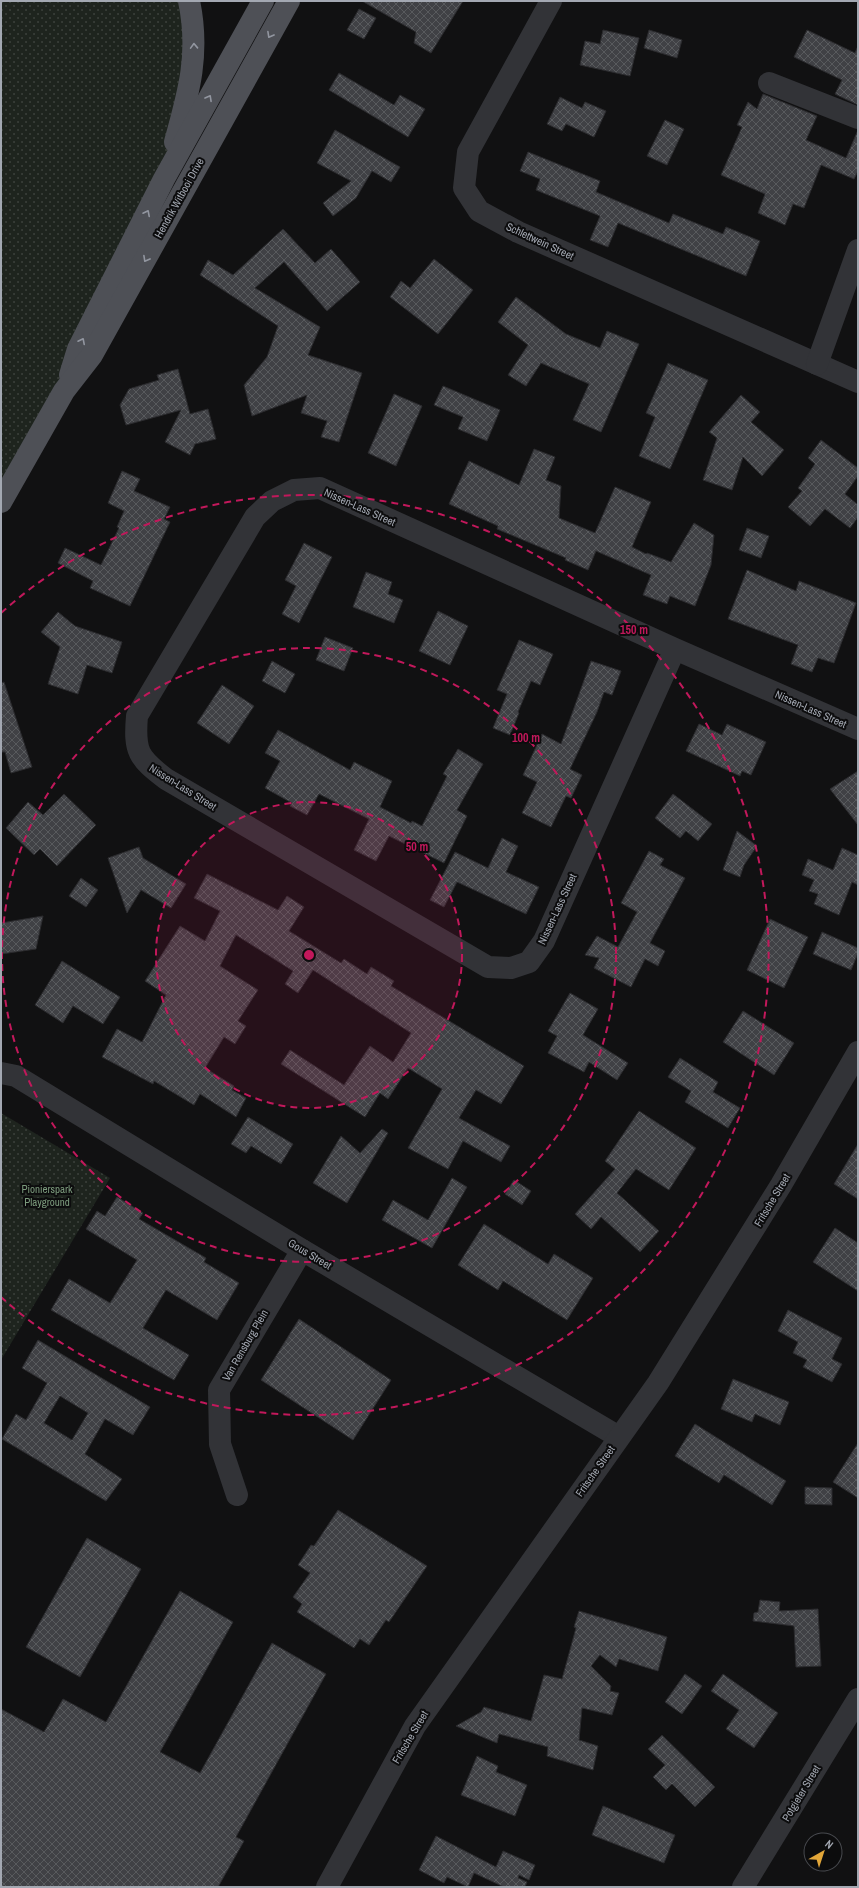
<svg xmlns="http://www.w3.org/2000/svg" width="859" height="1888" viewBox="0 0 859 1888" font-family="'Archivo Narrow',sans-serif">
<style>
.grass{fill:url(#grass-dots)}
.building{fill:url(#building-cross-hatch);stroke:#2b2b2e;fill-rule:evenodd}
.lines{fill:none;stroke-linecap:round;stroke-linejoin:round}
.minor{stroke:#323337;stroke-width:22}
.major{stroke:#4e5056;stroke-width:22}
.oneway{stroke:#9296a0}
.ring{fill:none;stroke:#c2185b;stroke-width:2;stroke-dasharray:7 5}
.labels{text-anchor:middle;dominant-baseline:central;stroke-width:4;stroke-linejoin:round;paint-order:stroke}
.street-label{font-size:11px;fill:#a3a8b2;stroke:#0c0c0d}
.park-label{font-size:11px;fill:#7c9b7d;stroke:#0c0c0d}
.centre{fill:#c2185b;stroke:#0c0c0d;stroke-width:2}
.ring-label{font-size:12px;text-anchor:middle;font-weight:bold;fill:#c2185b;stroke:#0c0c0d;stroke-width:4;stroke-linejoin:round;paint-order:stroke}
</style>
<defs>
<pattern id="grass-dots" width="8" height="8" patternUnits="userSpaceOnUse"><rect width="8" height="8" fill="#1e241e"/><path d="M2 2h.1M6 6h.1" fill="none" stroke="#3c413c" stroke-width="1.8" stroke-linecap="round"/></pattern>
<pattern id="building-cross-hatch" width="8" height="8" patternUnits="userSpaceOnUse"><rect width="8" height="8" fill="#404145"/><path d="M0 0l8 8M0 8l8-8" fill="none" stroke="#585a5d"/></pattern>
</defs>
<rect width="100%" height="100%" fill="#111112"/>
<!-- grass -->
<g class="grass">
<path d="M1 1H189L192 17 164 179 1 502Z"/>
<path d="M1 1113 110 1178 1 1360Z"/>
</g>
<!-- building -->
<g class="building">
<path d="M362 1H463L431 53 414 43 416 32Z"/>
<path d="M359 9 376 18 364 39 347 30Z"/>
<path d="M603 30 639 38 630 76 580 65 585 41 600 44Z"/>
<path d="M649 30 682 40 677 58 644 48Z"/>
<path d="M807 30 855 53 858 46V105L835 94 842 80 794 57Z"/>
<path d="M339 73 394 105 400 95 425 109 408 137 329 90Z"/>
<path d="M763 94 817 116 806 140 846 158 858 130V171L854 179 821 165 804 208 793 204 785 225 758 213 765 194 721 175 742 127 737 125 748 102 757 109Z"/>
<path d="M560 97 582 108 585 102 606 111 594 137 566 124 562 131 547 124Z"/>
<path d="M665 120 684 129 667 165 647 156Z"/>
<path d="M335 130 400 167 391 182 372 171 356 198 333 216 323 203 351 181 317 163Z"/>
<path d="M528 152 600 181 596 192 669 223 673 214 723 234 726 227 760 241 746 276 618 223 608 247 590 240 600 216 536 190 540 179 520 171Z"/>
<path d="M283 229 315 263 331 249 360 282 327 311 284 262 255 288 320 327 308 355 362 373 339 442 321 437 327 421 301 413 307 395 252 416 244 385 267 357 278 326 200 275 208 260 233 275Z"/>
<path d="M434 259 473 290 438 334 390 297 401 281 410 288Z"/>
<path d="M516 297 566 334 600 348 607 331 639 344 601 432 573 420 589 384 541 363 526 386 508 375 528 345 498 322Z"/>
<path d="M668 363 708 380 670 469 639 456 655 417 646 413Z"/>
<path d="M178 369 190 414 208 409 216 439 195 444 190 455 165 442 181 410 126 425 120 405 129 389 159 380 157 375Z"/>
<path d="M443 386 500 410 487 441 458 429 463 417 434 405Z"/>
<path d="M394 394 422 406 396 466 368 453Z"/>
<path d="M741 395 760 412 751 422 784 450 762 476 743 457 732 490 703 480 717 438 709 432Z"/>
<path d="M821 440 858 468V476L845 494 858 505V517L850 528 825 509 810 526 788 507 802 491 798 488 815 464 808 458Z"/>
<path d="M534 449 555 457 546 480 561 486 559 518 595 533 615 487 651 502 632 547 646 554 647 553 671 562 694 523 714 535 711 565 695 606 670 596 667 604 643 595 651 575 596 551 588 570 565 560 566 558 497 529 498 526 449 504 469 461 519 485Z"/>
<path d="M122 471 140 479 134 491 170 507 164 519 170 522 130 606 90 588 93 581 58 563 65 548 101 565 119 528 117 527 124 511 108 503Z"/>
<path d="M747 528 769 536 761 558 739 550Z"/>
<path d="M304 543 332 557 299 623 282 614 296 586 285 580Z"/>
<path d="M747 570 796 591 799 581 856 603 834 663 818 658 812 672 791 664 798 645 728 619Z"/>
<path d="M366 572 392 582 388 594 403 600 394 623 353 607Z"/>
<path d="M438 611 468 626 450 665 419 651Z"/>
<path d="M58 612 75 626 122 642 112 673 87 665 78 694 48 684 60 647 41 632Z"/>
<path d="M325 637 353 648 344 671 316 660Z"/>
<path d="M519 640 553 654 540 685 531 681 518 712 519 713 510 735 493 728 507 694 497 690Z"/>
<path d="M272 661 295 674 285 693 262 681Z"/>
<path d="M591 661 621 671 612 695 604 692 597 712 570 769 582 775 571 798 566 796 551 827 522 813 537 782 523 775 542 734 561 744Z"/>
<path d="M4 682 32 767 11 773 5 752H1V683Z"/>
<path d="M222 685 254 706 229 744 197 723Z"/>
<path d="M699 724 722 735 727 724 766 742 751 775 742 771 740 776 686 751Z"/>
<path d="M278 730 350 770 354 762 392 781 380 807 411 823 412 821 422 826 447 776 443 774 458 749 483 764 457 810 467 816 444 863 389 836 376 861 354 850 369 819 319 794 307 815 290 806 292 803 265 788 280 761 265 753Z"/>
<path d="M858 771V825L830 789Z"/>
<path d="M64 794 96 825 57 866 40 849 34 855 6 828 28 802 43 815Z"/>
<path d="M673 794 712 824 698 841 686 831 680 838 655 818Z"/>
<path d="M737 831 757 846 744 865 740 877 723 870Z"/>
<path d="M502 838 518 846 506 872 539 887 526 914 457 882 444 907 430 900 455 852 488 868Z"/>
<path d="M139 847 143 858 186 884 171 908 141 890 127 913 108 858Z"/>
<path d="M842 848 858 855V885L852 882 839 915 814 904 818 894 809 891 814 880 802 875 808 859 833 870Z"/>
<path d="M649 851 664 859 660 865 685 878 650 943 665 951 658 966 645 959 631 987 594 968 599 958 585 955 597 936 618 947 637 912 621 903Z"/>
<path d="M207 874 278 910 287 896 304 907 289 931 341 963 344 959 367 974 371 967 394 981 391 986 524 1066 501 1104 476 1090 459 1118 510 1146 501 1162 463 1141 448 1169 408 1148 442 1089 408 1068 388 1099 380 1093 365 1117 281 1064 290 1050 344 1085 370 1046 393 1062 411 1033 313 970 298 993 285 984 293 971 236 935 220 966 258 990 238 1021 246 1026 235 1044 224 1037 205 1068 234 1086 232 1090 246 1098 236 1117 200 1094 194 1105 154 1081 153 1084 102 1057 117 1029 142 1042 166 995 145 981 180 926 205 941 220 911 194 898Z"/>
<path d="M81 878 98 890 86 907 69 896Z"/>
<path d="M43 916 36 949 1 954V923Z"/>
<path d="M770 919 808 937 784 988 747 970Z"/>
<path d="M822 932 858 948V953L851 970 813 954Z"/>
<path d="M62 961 120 997 103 1024 73 1006 63 1023 35 1005Z"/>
<path d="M570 993 598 1009 583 1035 628 1063 617 1080 589 1062 584 1072 548 1053 557 1036 548 1031Z"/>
<path d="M743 1011 794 1043 774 1075 723 1042Z"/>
<path d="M680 1058 718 1082 713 1092 740 1108 728 1128 685 1102 691 1091 668 1077Z"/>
<path d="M639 1111 696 1148 669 1190 636 1169 617 1193 659 1231 640 1252 601 1217 591 1229 575 1214 615 1169 605 1161Z"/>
<path d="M248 1117 293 1144 281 1164 251 1146 246 1153 231 1144Z"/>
<path d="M382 1129 388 1133 347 1203 313 1183 341 1136 360 1153Z"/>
<path d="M858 1144V1199L834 1184Z"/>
<path d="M452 1178 467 1187 432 1248 382 1220 393 1200 428 1220Z"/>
<path d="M514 1180 531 1191 522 1205 505 1194Z"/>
<path d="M117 1197 143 1213 139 1219 206 1258 204 1262 239 1283 217 1320 166 1290 143 1328 189 1355 174 1380 51 1310 69 1279 110 1303 137 1260 86 1229 97 1211 105 1216Z"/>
<path d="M484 1224 548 1264 554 1254 593 1278 567 1320 503 1281 498 1290 458 1265Z"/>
<path d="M835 1228 858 1243V1291L813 1262Z"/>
<path d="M788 1310 842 1338 832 1359 842 1364 832 1382 803 1367 807 1360 793 1353 798 1342 778 1331Z"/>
<path d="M299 1319 391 1380 353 1440 261 1380Z"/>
<path d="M38 1340 150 1407 133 1435 105 1419 85 1454 122 1479 106 1501 2 1439 16 1414 26 1420 47 1383 22 1368ZM60 1396 88 1413 72 1440 44 1423Z"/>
<path d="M733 1379 789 1402 780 1425 755 1414 752 1422 721 1409Z"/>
<path d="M695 1424 786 1481 772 1505 724 1475 719 1483 675 1456Z"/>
<path d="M858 1443V1498L833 1482Z"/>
<path d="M805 1487 832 1488V1505L805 1504Z"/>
<path d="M338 1510 427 1566 389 1622 386 1620 369 1645 360 1639 354 1648 297 1612 302 1604 293 1597 310 1573 298 1565 311 1545 314 1546Z"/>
<path d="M87 1538 141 1569 80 1677 26 1647Z"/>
<path d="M180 1591 233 1622 160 1752 200 1773 272 1643 326 1674 236 1837 244 1841 218 1887H1V1709L44 1732 63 1699 106 1722Z"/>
<path d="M760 1600 780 1602 779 1611 818 1609 821 1666 796 1667 794 1626 753 1621 754 1613 758 1612Z"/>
<path d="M579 1611 667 1637 658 1671 619 1659 616 1667 600 1655 591 1666 611 1686 610 1691 619 1693 612 1715 582 1708 579 1740 598 1746 593 1770 547 1756 548 1747 499 1734 497 1743 456 1726 481 1712 484 1707 531 1721 544 1675 562 1679 576 1628 574 1627Z"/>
<path d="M685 1674 702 1686 682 1714 665 1702Z"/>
<path d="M723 1674 778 1713 754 1748 726 1729 739 1710 711 1691Z"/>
<path d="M662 1735 715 1787 695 1807 672 1784 666 1790 653 1777 665 1765 648 1749Z"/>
<path d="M477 1756 498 1766 496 1772 527 1785 515 1816 461 1795Z"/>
<path d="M603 1806 675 1835 664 1863 592 1835Z"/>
<path d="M436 1836 496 1867 503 1851 535 1865 529 1880 519 1875 518 1878 527 1882 525 1887H504L474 1873 468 1887 447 1877 444 1883 419 1870Z"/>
</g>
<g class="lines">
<!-- minor -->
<g class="minor">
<path d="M551 1 468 152 464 188 479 211 518 232 858 382"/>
<path d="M769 83 858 118"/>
<path d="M817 364 858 250"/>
<path d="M675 649 544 941 529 962 511 968 488 967 166 779C138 758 134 751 137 716L255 517 272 501 294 490 320 488 675 649 858 729"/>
<path d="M1 1073 16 1076 302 1250 619 1437"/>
<path d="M237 1495 220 1444 219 1390 302 1250"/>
<path d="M327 1887 415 1726 658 1383 781 1185 858 1052"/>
<path d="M743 1887 858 1699"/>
</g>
<!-- major -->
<g class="major">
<path d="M175 142C189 92 200 53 189 1"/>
<path d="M70 375 78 349 164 179 263 1"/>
<path d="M1 502 64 391 92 355 289 1"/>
</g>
</g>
<!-- one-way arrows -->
<defs><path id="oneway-chevron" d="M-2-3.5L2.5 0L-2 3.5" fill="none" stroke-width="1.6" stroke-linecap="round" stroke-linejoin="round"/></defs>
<g class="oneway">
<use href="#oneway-chevron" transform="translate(270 35) rotate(119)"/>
<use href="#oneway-chevron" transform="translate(194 46) rotate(-92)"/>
<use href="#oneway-chevron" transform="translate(209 98) rotate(-61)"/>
<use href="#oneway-chevron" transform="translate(147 213) rotate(-63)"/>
<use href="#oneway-chevron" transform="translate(146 259) rotate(119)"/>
<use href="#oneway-chevron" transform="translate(82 341) rotate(-63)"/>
</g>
<!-- distance rings -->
<circle cx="309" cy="955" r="153" fill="#c2185b" fill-opacity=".12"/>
<g class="ring">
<circle cx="309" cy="955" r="153"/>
<circle cx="309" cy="955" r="307"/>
<path d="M1 613A460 460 0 1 1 1 1297"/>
</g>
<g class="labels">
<!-- street labels -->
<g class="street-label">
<text transform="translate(179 198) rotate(-61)">Hendrik Witbooi Drive</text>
<text transform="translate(540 241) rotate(25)">Schlettwein Street</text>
<text transform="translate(360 507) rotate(24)">Nissen-Lass Street</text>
<text transform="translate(811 709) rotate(24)">Nissen-Lass Street</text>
<text transform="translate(183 787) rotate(32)">Nissen-Lass Street</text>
<text transform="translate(557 909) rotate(-65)">Nissen-Lass Street</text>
<text transform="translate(772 1200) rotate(-59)">Fritsche Street</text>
<text transform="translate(310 1254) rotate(31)">Gous Street</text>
<text transform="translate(245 1345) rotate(-60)">Van Rensburg Plein</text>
<text transform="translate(595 1471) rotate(-55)">Fritsche Street</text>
<text transform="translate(410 1737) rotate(-59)">Fritsche Street</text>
<text transform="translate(801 1793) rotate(-59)">Potgieter Street</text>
</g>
<!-- park labels -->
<g class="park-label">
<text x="47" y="1189">Pionierspark<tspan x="47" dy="13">Playground</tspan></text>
</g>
</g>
<circle cx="309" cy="955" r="6" class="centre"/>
<g class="ring-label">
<text x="634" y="634">150 m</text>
<text x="526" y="742">100 m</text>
<text x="417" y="851">50 m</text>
</g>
<!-- border -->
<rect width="859" height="1888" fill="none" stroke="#a3a8b2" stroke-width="4"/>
<!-- north arrow -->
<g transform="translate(823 1852) rotate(39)"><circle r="19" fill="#0c0c0d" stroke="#484a4f"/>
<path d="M0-3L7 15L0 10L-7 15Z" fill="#e2a639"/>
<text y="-6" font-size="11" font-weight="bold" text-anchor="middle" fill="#a3a8b2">N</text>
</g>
</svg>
